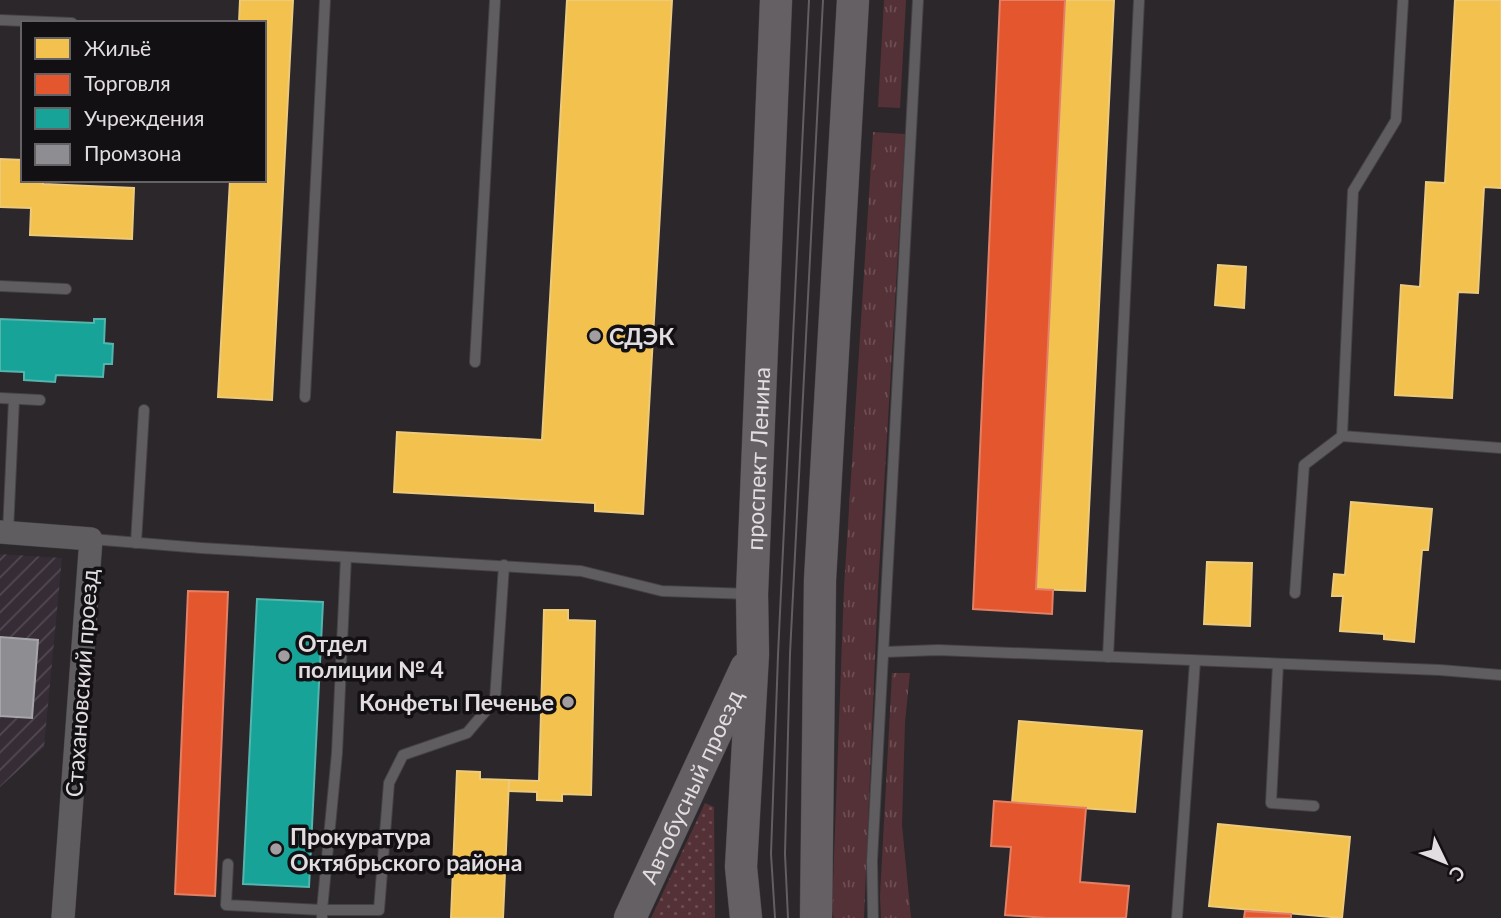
<svg xmlns="http://www.w3.org/2000/svg" width="1501" height="918" viewBox="0 0 1501 918" font-family="Lato,sans-serif">
<style>
.industrial{fill:url(#industrial-furrows)}
.grass{fill:url(#grass-tufts)}
.park{fill:url(#park-dots)}
.homes{fill:#f2c14e;stroke:#edc97a;stroke-width:2}
.shops{fill:#e4572e;stroke:#e37f64;stroke-width:2}
.public{fill:#17a398;stroke:#54b4ae;stroke-width:2}
.industry{fill:#8d8d92;stroke:#a6a5aa;stroke-width:2}
.lines{fill:none;stroke-linecap:round;stroke-linejoin:round}
.lane-casing{stroke:#454245;stroke-width:12}
.street-casing{stroke:#454245;stroke-width:24}
.secondary-casing{stroke:#454245;stroke-width:33}
.lane{stroke:#605d60;stroke-width:10}
.street{stroke:#605d60;stroke-width:23}
.secondary{stroke:#656064;stroke-width:32}
.tram{stroke:#625e62;stroke-width:2}
.poi-dot{fill:#a19da1;stroke:#131013;stroke-width:2.5}
.labels{text-anchor:middle;dominant-baseline:central;stroke-width:7;stroke-linejoin:round;paint-order:stroke}
.poi-label{font-size:23px;font-weight:bold;fill:#e1dde1;stroke:#131013;text-anchor:start}
.street-label{font-size:23px;fill:#e1dde1;stroke:#131013}
</style>
<defs>
<pattern id="industrial-furrows" width="10" height="10" patternUnits="userSpaceOnUse" patternTransform="scale(1.75)"><rect width="10" height="10" fill="#352c36"/><path d="M-1 1l2-2M0 10L10 0M9 11l2-2" fill="none" stroke="#524a53"/></pattern>
<pattern id="grass-tufts" width="24" height="20" patternUnits="userSpaceOnUse" patternTransform="scale(1.75)"><rect width="24" height="20" fill="#543136"/><path d="M3 7l-1-3M5 7V3M7 7l1-3M15 17l-1-3M17 17v-4M19 17l1-3" fill="none" stroke="#6c4e53"/></pattern>
<pattern id="park-dots" width="8" height="8" patternUnits="userSpaceOnUse" patternTransform="scale(1.75)"><rect width="8" height="8" fill="#543136"/><path d="M2 2h.1M6 6h.1" fill="none" stroke="#6c4e53" stroke-width="1.8" stroke-linecap="round"/></pattern>
</defs>
<rect width="100%" height="100%" fill="#2b272b"/>
<!-- industrial -->
<path class="industrial" d="M0 554 62 558 44 747 0 787V880Z"/>
<!-- grass -->
<g class="grass">
<path d="M884 0H906L900 108 878 107Z"/>
<path d="M873 132 905 134 878 588 864 918H834L832 911 844 587Z"/>
<path d="M892 673H910L905 722 902 825 911 918H881L880 896Z"/>
</g>
<!-- park -->
<path class="park" d="M705 803 714 807 715 918H651Z"/>
<!-- homes -->
<g class="homes">
<path d="M240 0H293L272 400 218 397 230 180H264V23H239Z"/>
<path d="M567 0H672L643 514 595 511V503L394 492 397 432 542 440Z"/>
<path d="M1065 0H1114L1085 591 1036 589Z"/>
<path d="M1455 0H1501V188L1484 187 1478 293 1458 292 1452 398 1395 395 1401 285 1420 287 1426 182 1445 183Z"/>
<path d="M0 159 23 160V180H43V184L134 188 132 239 30 235 31 208 0 207Z"/>
<path d="M1218 265 1246 267 1244 308 1215 305Z"/>
<path d="M1351 502 1432 509 1428 550H1422L1414 642 1384 639V634L1340 631 1343 596H1332L1334 574 1345 575Z"/>
<path d="M1207 562 1252 563 1250 626 1204 624Z"/>
<path d="M544 610H568V620L595 621 591 795 562 794V801L537 800V792L508 791 509 780 539 781Z"/>
<path d="M1019 721 1142 731 1135 812 1012 803Z"/>
<path d="M457 771 480 772V779L509 780 503 918H451Z"/>
<path d="M1218 824 1350 837 1342 918 1209 906Z"/>
</g>
<!-- shops -->
<g class="shops">
<path d="M1000 0H1065L1036 589 1053 590 1052 614 973 609Z"/>
<path d="M188 591 228 592 215 896 175 894Z"/>
<path d="M994 801 1086 808 1080 882 1129 886 1126 918H1047L1005 915 1011 847 991 846Z"/>
<path d="M1245 911 1291 914V918H1244Z"/>
</g>
<!-- public -->
<g class="public">
<path d="M0 319 94 323V319H105L104 343 113 344 112 364H104L103 377 56 375 55 382 24 380V372L0 371Z"/>
<path d="M257 599 323 602 309 887 243 884Z"/>
</g>
<!-- industry -->
<path class="industry" d="M0 637 38 640 32 718 0 716Z"/>
<g class="lines">
<defs>
<g id="lane">
<path d="M0 20 72 23"/>
<path d="M0 286 66 289"/>
<path d="M475 362 495 0"/>
<path d="M305 397 325 0"/>
<path d="M0 398 40 400"/>
<path d="M1342 436 1353 191 1396 120 1403 0"/>
<path d="M8 532 14 399"/>
<path d="M91 539 201 548 581 571 662 591 750 594"/>
<path d="M136 543 144 410"/>
<path d="M1295 593 1304 465 1342 436 1501 448"/>
<path d="M884 652 938 650 1440 670 1501 675"/>
<path d="M1108 657 1139 0"/>
<path d="M1278 664 1271 803 1314 806"/>
<path d="M228 864 226 905 322 910 337 753 346 557"/>
<path d="M322 918V910H379L389 783 403 755 467 733 495 700 504 565"/>
<path d="M873 918 872 861 918 0"/>
<path d="M1177 918 1195 661"/>
</g>
<path id="street" d="M0 532 91 539 63 918"/>
<g id="secondary">
<path id="s1" d="M630 918 746 668"/>
<path id="s2" d="M746 918 741 867 753 654 752 594 776 0"/>
<path d="M816 918 820 580 853 0"/>
</g>
</defs>
<!-- lane casing -->
<use href="#lane" class="lane-casing"/>
<!-- street casing -->
<use href="#street" class="street-casing"/>
<!-- secondary casing -->
<use href="#secondary" class="secondary-casing"/>
<!-- lane -->
<use href="#lane" class="lane"/>
<!-- street -->
<use href="#street" class="street"/>
<!-- secondary -->
<use href="#secondary" class="secondary"/>
<!-- tram -->
<g class="tram">
<path d="M775 918 771 854 778 655 809 0"/>
<path d="M788 918 785 854 790 654 823 0"/>
</g>
</g>
<!-- markers -->
<g class="poi-dot">
<circle cx="595" cy="336" r="7"/>
<circle cx="284" cy="656" r="7"/>
<circle cx="568" cy="702" r="7"/>
<circle cx="276" cy="849" r="7"/>
</g>
<g class="labels">
<!-- poi labels -->
<g class="poi-label">
<text x="609" y="336">СДЭК</text>
<text x="298" y="643">Отдел<tspan x="298" dy="26">полиции № 4</tspan></text>
<text x="554" y="702" text-anchor="end">Конфеты Печенье</text>
<text x="290" y="836">Прокуратура<tspan x="290" dy="26">Октябрьского района</tspan></text>
</g>
<!-- street labels -->
<g class="street-label">
<text stroke="none"><textPath href="#s2" startOffset="460">проспект Ленина</textPath></text>
<text transform="translate(81 683) rotate(-86)">Стахановский проезд</text>
<text stroke="none"><textPath href="#s1" startOffset="145">Автобусный проезд</textPath></text>
</g>
</g>
<!-- legend -->
<rect x="21" y="21" width="245" height="161" fill="#131013" stroke="#656265" stroke-width="2"/>
<rect x="35" y="38" width="35" height="21" fill="#f2c14e" stroke="#656265" stroke-width="2"/>
<text x="84" y="56" font-size="21" fill="#e1dde1">Жильё</text>
<rect x="35" y="74" width="35" height="21" fill="#e4572e" stroke="#656265" stroke-width="2"/>
<text x="84" y="91" font-size="21" fill="#e1dde1">Торговля</text>
<rect x="35" y="108" width="35" height="21" fill="#17a398" stroke="#656265" stroke-width="2"/>
<text x="84" y="126" font-size="21" fill="#e1dde1">Учреждения</text>
<rect x="35" y="144" width="35" height="21" fill="#8d8d92" stroke="#656265" stroke-width="2"/>
<text x="84" y="161" font-size="21" fill="#e1dde1">Промзона</text>
<!-- north arrow -->
<g transform="translate(1445 862) rotate(133)" stroke="#131013" stroke-width="5" paint-order="stroke">
<path d="M0-5L12 26L0 18L-12 26Z" fill="#e1dde1"/>
<text y="-10" font-size="19" font-weight="bold" text-anchor="middle" fill="#e1dde1">С</text>
</g>
</svg>
